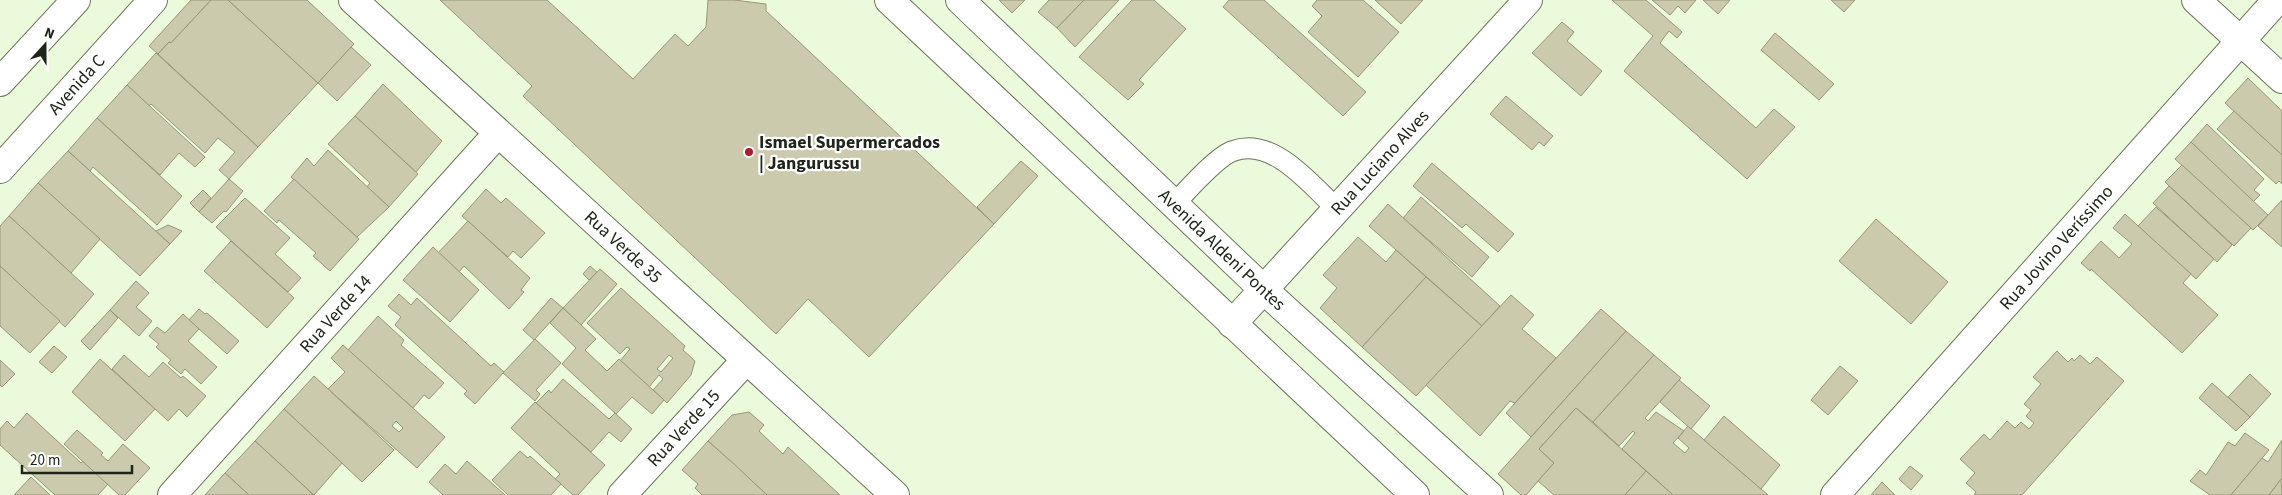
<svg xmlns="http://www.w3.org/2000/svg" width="2282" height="495" viewBox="0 0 2282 495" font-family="'Source Sans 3',sans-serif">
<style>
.building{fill:#cbcaac;stroke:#969678;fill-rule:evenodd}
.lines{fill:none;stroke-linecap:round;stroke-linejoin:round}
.lane-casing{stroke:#69755b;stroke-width:22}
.street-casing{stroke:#69755b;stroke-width:30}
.secondary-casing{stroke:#69755b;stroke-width:30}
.lane{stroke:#fff;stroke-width:20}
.street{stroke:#fff;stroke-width:28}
.secondary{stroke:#fff;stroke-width:28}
.poi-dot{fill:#af1c30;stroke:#fff;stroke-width:2}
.labels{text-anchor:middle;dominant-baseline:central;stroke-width:4.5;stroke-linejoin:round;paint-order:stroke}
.street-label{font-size:18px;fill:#20251a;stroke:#fff}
.poi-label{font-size:18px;font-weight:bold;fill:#20251a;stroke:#fff;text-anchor:start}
</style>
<rect width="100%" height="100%" fill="#ecfadc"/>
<!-- building -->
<g class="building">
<path d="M191 0H211L171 43 169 42 158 54 149 46Z"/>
<path d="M211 0H228L318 83 258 147 158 54 169 42 171 43Z"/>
<path d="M228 0H307L354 44 318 83Z"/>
<path d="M440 0H547L633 79 675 34 688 46 706 27 708 0H734L766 4V11L994 224 869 357 808 299 776 334 523 96 532 86Z"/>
<path d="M999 0H1025L1012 13Z"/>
<path d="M1049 0H1084L1057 28 1038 12Z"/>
<path d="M1084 0H1119L1075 47 1057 28Z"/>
<path d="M1132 0H1154L1186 29 1139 80 1144 84 1128 100 1079 57Z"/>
<path d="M1229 0H1264L1366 92 1343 116 1223 7Z"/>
<path d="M1317 0H1363L1399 32 1358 77 1308 32 1322 16 1312 6Z"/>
<path d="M1375 0H1423L1401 24Z"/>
<path d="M1612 0H1646L1682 32 1677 38 1669 31 1660 43 1756 128 1774 109 1795 127 1747 179 1624 71 1653 36Z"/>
<path d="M1652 0H1696L1685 13 1678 6 1670 15Z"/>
<path d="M1703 0H1730L1718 14Z"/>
<path d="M1831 0H1855L1844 12Z"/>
<path d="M1562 22 1574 32 1567 41 1602 71 1581 96 1532 53Z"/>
<path d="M1775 33 1834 84 1819 100 1761 50Z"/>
<path d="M351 47 371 65 337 101 318 83Z"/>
<path d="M156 53 258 147 229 179 219 170 235 152 218 138 205 153 151 104 149 106 127 85Z"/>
<path d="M2248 78 2282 111V155L2225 103Z"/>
<path d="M383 84 442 141 416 172 355 116Z"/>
<path d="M127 85 205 157 195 167 179 153 160 175 97 118Z"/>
<path d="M1506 96 1553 136 1544 146 1539 142 1532 150 1490 114Z"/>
<path d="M2234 111 2282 155V184L2279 181 2276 184 2217 129Z"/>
<path d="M355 116 418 174 389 207 367 187 370 183 328 144Z"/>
<path d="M97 118 182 196 157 225 93 167 90 171 68 151Z"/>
<path d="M2207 124 2264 179 2254 190 2260 195 2253 202 2191 142Z"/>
<path d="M2191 142 2268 215 2253 230 2175 159Z"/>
<path d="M328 150 389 207 357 237 291 177 307 158 314 166Z"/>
<path d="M68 151 170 244 140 276 38 183Z"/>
<path d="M1021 161 1038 176 994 224 977 207Z"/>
<path d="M1432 163 1514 234 1498 252 1466 224 1462 228 1413 186Z"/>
<path d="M2182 165 2251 228 2234 246 2165 182Z"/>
<path d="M229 179 243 191 226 212 224 211 212 223 199 212Z"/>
<path d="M294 179 359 239 330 271 313 256 316 253 279 220 277 223 264 211Z"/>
<path d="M38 183 100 239 71 273 9 216Z"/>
<path d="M2169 186 2232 245 2217 262 2153 203Z"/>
<path d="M486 189 501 203 506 198 545 233 521 258 513 251 508 257 462 216Z"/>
<path d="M203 190 211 198 199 212 190 203Z"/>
<path d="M1421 197 1489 257 1472 277 1403 218Z"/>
<path d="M245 198 290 238 275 254 301 278 288 292 216 227Z"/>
<path d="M2282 200V247L2258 226Z"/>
<path d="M1388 204 1500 306 1482 326 1369 226Z"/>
<path d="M2156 207 2214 259 2196 279 2138 226Z"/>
<path d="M2125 214 2191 274 2183 283 2218 315 2182 353 2091 269 2090 271 2081 263 2101 241 2119 258 2132 244 2113 228Z"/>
<path d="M9 216 94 294 65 327 0 266V226Z"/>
<path d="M1876 219 1948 282 1911 324 1839 261Z"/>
<path d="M468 221 530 278 521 290 524 292 509 309 464 266 459 272 438 253Z"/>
<path d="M168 225 182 231 170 244 156 231Z"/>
<path d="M1358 237 1386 262 1396 250 1426 277 1362 347 1320 308 1337 288 1323 275Z"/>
<path d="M231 241 294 298 267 328 204 271Z"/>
<path d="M433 247 479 290 450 322 403 280Z"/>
<path d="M0 266 60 321 30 353 0 326Z"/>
<path d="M590 266 597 272 589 280 583 274Z"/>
<path d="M600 269 617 284 581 325 563 308Z"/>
<path d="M1426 277 1482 326 1416 396 1362 347Z"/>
<path d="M136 281 149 293 136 307 152 321 139 336 110 310Z"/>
<path d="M621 288 685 346 683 350 695 361 691 375 667 403 653 390 663 379 659 375 649 387 620 361 630 349 627 347 620 354 587 323ZM669 355 673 358 661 372 657 369Z"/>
<path d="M399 294 411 305 417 298 491 366 494 363 504 372 475 404 464 394 467 391 395 325 401 317 388 306Z"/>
<path d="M1511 295 1534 315 1522 329 1556 358 1515 403 1510 401 1480 436 1426 385Z"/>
<path d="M551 298 563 308 534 340 523 330Z"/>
<path d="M563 308 596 339 585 350 607 371 619 359 664 400 652 414 632 397 616 414 562 364 576 348 550 323Z"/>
<path d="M199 309 205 314 207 313 239 341 227 354 189 320Z"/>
<path d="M1601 309 1626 331 1531 437 1506 413Z"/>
<path d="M110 310 118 318 90 350 81 341Z"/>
<path d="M183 314 199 329 188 341 217 367 201 384 185 369 181 374 168 363 171 360 156 347 159 344 149 336 157 327 165 333Z"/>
<path d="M378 316 404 340 401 345 444 383 429 399 424 395 413 408 348 350Z"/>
<path d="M1626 331 1654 355 1593 422 1576 408 1539 449 1554 463 1526 495H1521L1498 474Z"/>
<path d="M535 339 561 363 536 390 540 394 535 401 503 373Z"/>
<path d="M343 345 445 437 417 468 328 389 345 372 331 358ZM396 421 403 428 399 432 392 426Z"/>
<path d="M54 346 67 357 52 373 39 362Z"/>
<path d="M2057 351 2068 362 2072 358 2074 361 2080 355 2090 364 2097 357 2124 381 2022 495H1974L1976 492 1966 483 1975 473 1960 459 1984 434 1990 440 2007 421 2015 428 2021 422 2029 429 2034 423 2026 416 2031 410 2024 404 2041 384 2033 377Z"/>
<path d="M124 355 149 377 163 362 181 378 183 376 206 396 187 417 179 409 168 421 112 369Z"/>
<path d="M1654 355 1681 378 1645 418 1648 421 1656 412 1684 431 1673 443 1685 453 1689 448 1678 438 1688 426 1768 495H1673L1622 449 1635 433 1633 431 1619 446 1593 422Z"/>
<path d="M100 359 155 409 125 441 72 392Z"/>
<path d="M0 360 15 374 2 387 0 385Z"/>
<path d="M1840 366 1858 381 1828 415 1811 400Z"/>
<path d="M2250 374 2271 394 2250 417 2228 397Z"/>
<path d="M314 376 394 450 362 482 284 409Z"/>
<path d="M563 379 609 419 615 413 632 429 621 442 609 432 591 452 536 403 549 390 551 393Z"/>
<path d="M1679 380 1710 406 1691 429 1660 402Z"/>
<path d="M2212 383 2250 417 2236 431 2199 398Z"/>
<path d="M535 402 605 465 578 495H573L555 479 560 474 511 428Z"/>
<path d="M1576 408 1646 471 1625 495H1554L1538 481 1554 463 1539 449Z"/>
<path d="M284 409 342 463 314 495 255 441Z"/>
<path d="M749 412 764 425 759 431 783 454 788 447 840 495H767L708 441 732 415Z"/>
<path d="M27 413 81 463 83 461 108 484 98 495H55L0 445V429L7 421 14 428Z"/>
<path d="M1724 416 1780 465 1761 489 1704 440Z"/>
<path d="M77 430 103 453 101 455 108 461 123 444 150 468 125 495H119L64 444Z"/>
<path d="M2245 433 2269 450 2231 495H2210L2190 481 2200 470 2206 475 2228 442 2235 446Z"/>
<path d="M2282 440V478L2269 495H2231L2262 458 2268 462Z"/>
<path d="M255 441 304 486 313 495H249L225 473Z"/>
<path d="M708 441 734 464 767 495H702L695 488 698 484 682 470Z"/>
<path d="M520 451 528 458 530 456 561 484 551 495H508L492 480Z"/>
<path d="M467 461 505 495H443L429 482 445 464 456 474Z"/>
<path d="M1910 466 1923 476 1911 490 1899 479Z"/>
<path d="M1646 471 1673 495H1625Z"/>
<path d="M225 473 249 495H205Z"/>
<path d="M31 477 50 495H14Z"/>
<path d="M2281 479 2282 495H2269Z"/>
<path d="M1882 482 1895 495H1871Z"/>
</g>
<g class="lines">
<defs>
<path id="lane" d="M1174 204C1187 191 1217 156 1233 151 1273 136 1311 185 1337 209"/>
<g id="street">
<path id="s1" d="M353 0 895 495"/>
<path d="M2196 0 2282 79"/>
<path d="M0 82 76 0"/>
<path id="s2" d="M0 169 153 0"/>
<path id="s3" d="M1232 324 1528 0"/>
<path id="s4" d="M172 495 498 133"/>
<path id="s5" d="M622 495 746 360"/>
<path id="s6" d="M1835 495 2277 0"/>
</g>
<g id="secondary">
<path d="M889 0 1415 495"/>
<path id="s7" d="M960 0 1264 290 1489 495"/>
</g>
</defs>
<!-- lane casing -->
<use href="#lane" class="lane-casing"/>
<!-- street casing -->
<use href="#street" class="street-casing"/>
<!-- secondary casing -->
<use href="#secondary" class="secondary-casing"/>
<!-- lane -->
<use href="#lane" class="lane"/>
<!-- street -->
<use href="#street" class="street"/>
<!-- secondary -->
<use href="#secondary" class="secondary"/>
</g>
<!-- markers -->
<circle class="poi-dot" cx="749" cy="152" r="5"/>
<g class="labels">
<!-- street labels -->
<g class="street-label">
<text stroke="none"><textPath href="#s2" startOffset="114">Avenida C</textPath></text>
<text stroke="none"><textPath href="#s3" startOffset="219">Rua Luciano Alves</textPath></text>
<text stroke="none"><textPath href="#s1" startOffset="366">Rua Verde 35</textPath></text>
<text stroke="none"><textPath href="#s6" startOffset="332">Rua Jovino Veríssimo</textPath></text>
<text stroke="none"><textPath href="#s7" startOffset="362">Avenida Aldeni Pontes</textPath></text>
<text stroke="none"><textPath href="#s4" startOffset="244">Rua Verde 14</textPath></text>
<text stroke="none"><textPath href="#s5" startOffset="91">Rua Verde 15</textPath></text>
</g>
<!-- poi labels -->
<g class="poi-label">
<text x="759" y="142">Ismael Supermercados<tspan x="759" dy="21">| Jangurussu</tspan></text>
</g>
</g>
<!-- north arrow -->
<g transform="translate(45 45) rotate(21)" stroke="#ffffff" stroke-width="4" paint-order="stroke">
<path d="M0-4L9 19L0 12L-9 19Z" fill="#20251a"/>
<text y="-8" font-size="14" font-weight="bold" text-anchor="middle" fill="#20251a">N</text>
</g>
<!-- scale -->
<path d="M22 465v8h110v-8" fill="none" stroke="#20251a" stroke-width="2.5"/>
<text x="30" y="465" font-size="15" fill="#20251a" stroke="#ffffff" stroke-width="4" paint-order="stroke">20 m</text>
</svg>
